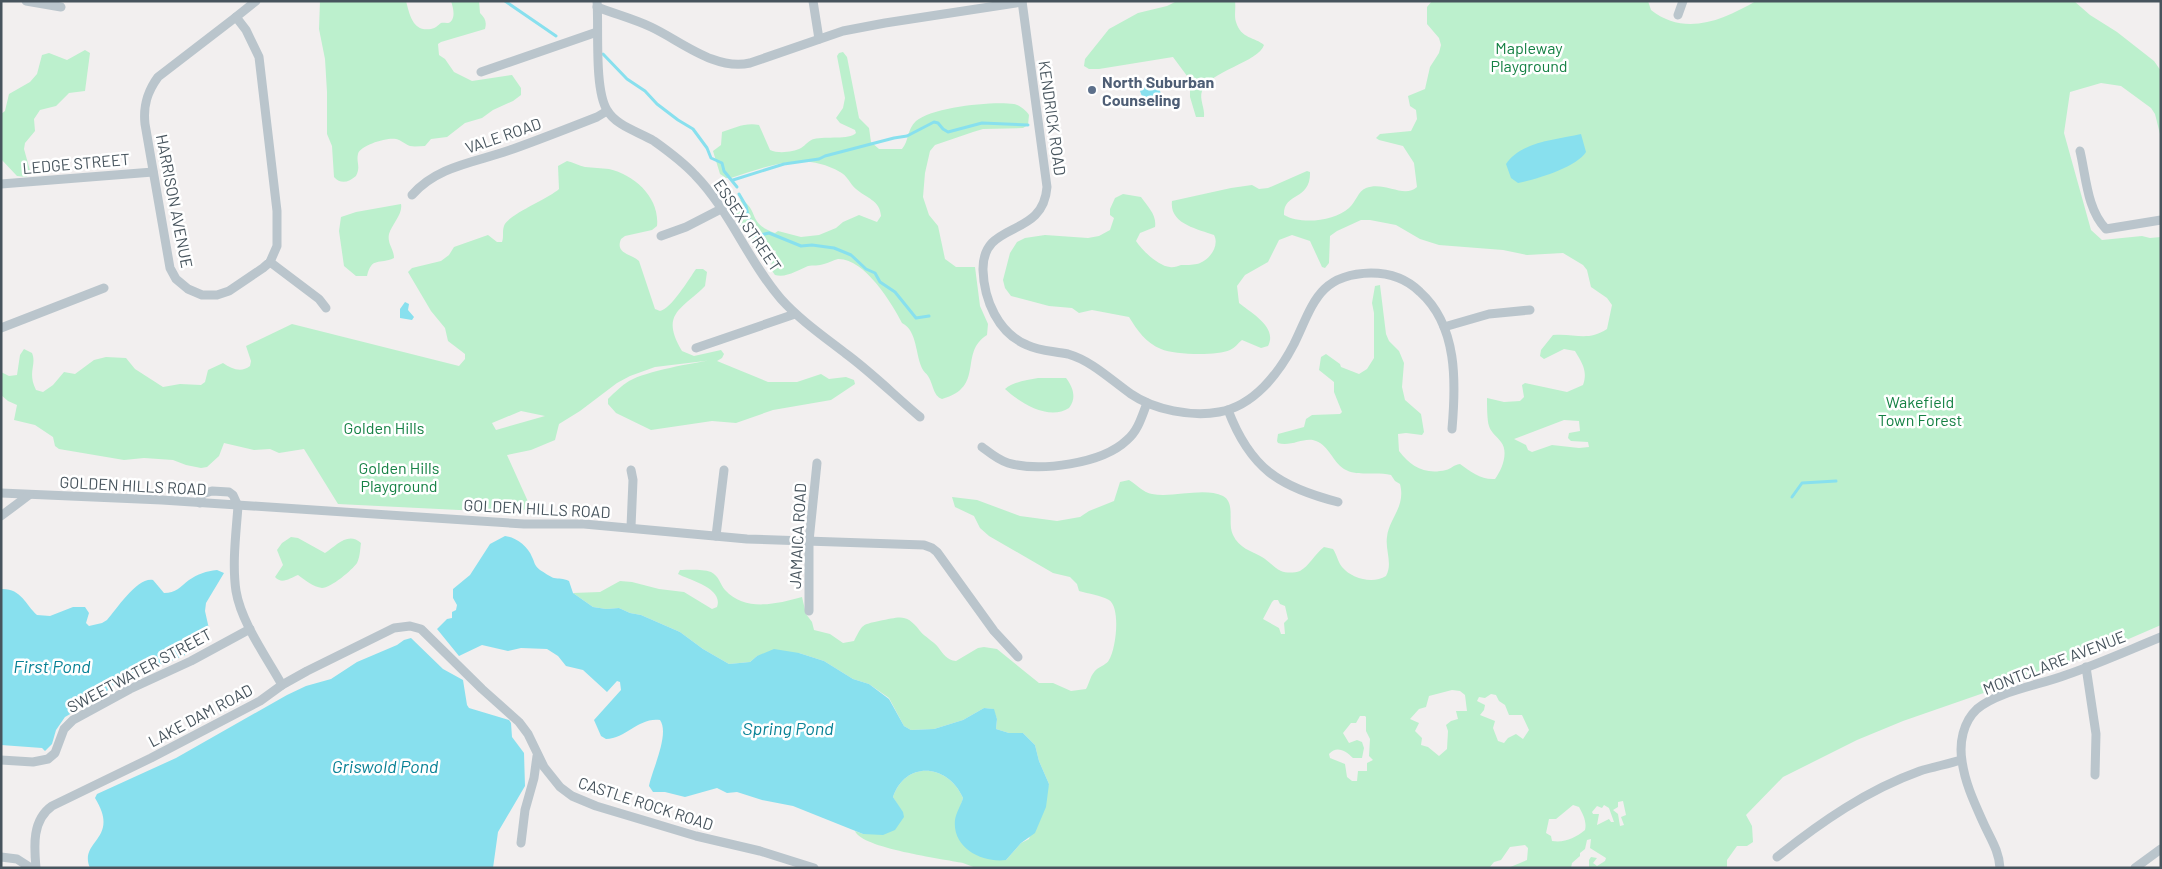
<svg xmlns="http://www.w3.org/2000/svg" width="2162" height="869" viewBox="0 0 2162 869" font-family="Barlow,sans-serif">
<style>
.green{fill:#bcf0cd;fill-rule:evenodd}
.water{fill:#88e0ee}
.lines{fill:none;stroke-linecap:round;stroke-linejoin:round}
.stream{stroke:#88e0ee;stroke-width:3}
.minor{stroke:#bac5cc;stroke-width:9}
.service-dot{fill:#5c6f8a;stroke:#fff;stroke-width:2}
.labels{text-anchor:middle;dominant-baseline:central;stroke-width:5;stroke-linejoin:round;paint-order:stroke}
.park-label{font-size:16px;fill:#158144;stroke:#fff}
.service-label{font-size:16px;font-weight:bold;fill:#4e5e75;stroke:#fff;text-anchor:start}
.street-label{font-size:16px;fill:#47545d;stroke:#fff}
.water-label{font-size:18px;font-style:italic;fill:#098296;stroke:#fff}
</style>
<rect width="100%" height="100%" fill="#f2efef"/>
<!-- green -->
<g class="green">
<path d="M320 1H406C410 16 413 32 431 29 436 28 438 25 441 23 445 22 449 25 452 20 455 15 453 7 451 1H479L480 13C485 18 487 22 485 29L441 42 438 44 439 55 445 59 454 72 472 81 512 75 521 88V95L513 101 493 110 482 118 465 123 447 137 431 139 425 146C420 146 415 147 410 146 405 144 401 140 396 139 388 137 360 145 358 154 356 163 361 166 356 176 349 182 341 185 334 177L332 146 327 134V92L325 59 319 29Z"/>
<path d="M1177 1H1235C1236 8 1234 16 1236 22 1241 39 1255 37 1264 45 1259 62 1209 71 1202 91 1199 99 1205 108 1204 117H1196L1190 97V80L1173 57 1099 69H1089L1084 66 1085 59 1109 29 1138 13 1167 6Z"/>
<path d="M1432 1H1648L1651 10C1685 37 1723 20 1756 1H2074L2090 15 2117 32 2154 61 2161 71V138L2155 114 2151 108 2121 86 2101 83 2070 92 2064 133 2091 230 2102 240 2142 236 2150 238 2161 237V625L2087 657 1903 721 1857 740 1783 777 1746 815 1752 826 1753 842 1747 846H1737L1727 860V868H1589V860L1591 857 1597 858 1593 863 1597 866 1605 861 1606 858 1590 848 1591 839 1587 840 1585 849 1580 853V856L1572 863 1571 868H1508L1527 860 1528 848 1525 845 1510 847 1501 860 1494 862 1489 868H976L963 863C943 859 861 848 855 831L863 834 902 812 893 797C906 760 948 764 963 798L960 808 1006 860 1021 843 1029 839 1049 784 1039 761 1035 745 1023 733H1009L996 729 997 719 993 709 984 708 963 720 934 729 911 730 904 726 889 698 869 684 853 679 824 661 799 653 757 656 750 662 729 664 703 649 680 632 641 615 630 613 619 608 606 609 593 607 573 593 600 592 620 581 632 582 659 589 684 592 712 609 717 607C724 588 689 580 678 574L680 570C689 570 702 569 711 572 719 576 720 584 725 590 745 612 777 604 802 597L806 614 812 622 814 630 830 634 843 643 854 641C863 624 861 625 879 621 901 617 906 613 920 631 925 637 933 641 938 647 943 654 947 660 956 661L978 648 984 647 997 649 1039 683H1053L1071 691 1086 689C1090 682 1090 675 1097 669 1101 666 1107 664 1109 660 1116 649 1121 608 1109 600 1100 595 1089 594 1079 591L1077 584 1070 577 1053 573 989 536 980 528 974 516 955 507 952 497 977 500 1020 516 1057 521 1080 517 1089 511 1114 501 1120 482 1129 480C1136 484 1144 493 1152 494 1173 498 1204 487 1223 496 1236 503 1227 523 1233 535 1239 548 1251 551 1262 557 1269 561 1274 568 1281 571 1286 573 1294 573 1300 571 1309 566 1315 554 1324 547L1333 549C1337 555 1338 562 1342 567 1352 579 1373 584 1386 576 1393 564 1385 550 1387 537 1389 518 1406 507 1400 484L1395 481 1391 475C1376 471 1357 477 1344 469 1333 462 1329 446 1316 441 1305 436 1292 447 1278 443L1277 441 1278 434 1304 427 1306 419 1312 415 1340 414 1342 412 1334 392V382L1319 370 1321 357 1326 354 1340 364 1341 367 1359 374 1367 369 1374 358V313L1372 303 1375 286 1380 285 1386 334 1389 341 1399 351 1404 363 1402 387 1405 400 1421 414 1424 432 1422 435 1406 433 1398 434 1399 451C1411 467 1425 475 1446 470 1451 469 1453 465 1460 464 1471 472 1481 480 1495 479 1502 470 1509 452 1501 442 1497 436 1491 433 1489 426 1487 421 1487 404 1487 398L1504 402 1520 401 1524 397 1522 385 1525 383 1567 392 1583 385C1588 371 1582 363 1575 351L1564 349 1544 359 1540 356 1541 350 1553 335C1575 333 1587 342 1607 329L1612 305 1607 298 1591 287 1587 270 1583 265 1563 253 1527 255 1503 250 1439 245 1420 239 1396 225 1370 220H1361L1337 231 1330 236 1329 263 1325 268 1322 267 1310 241 1292 235 1279 240 1268 262 1245 275 1237 286 1239 303C1251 313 1278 327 1268 346L1261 348 1242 340C1238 343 1235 348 1230 350 1217 356 1175 355 1161 349 1146 343 1137 330 1129 317L1092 310 1079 313 1072 308 1049 306 1011 296 1005 288 1003 280 1010 253 1017 242 1025 238 1045 235 1088 238 1099 236 1110 230 1114 218 1110 215V209L1115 198 1123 194 1141 197C1148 207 1157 215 1155 227L1140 233 1136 241C1142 250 1158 266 1170 267 1173 268 1178 266 1181 265 1186 265 1192 265 1197 264 1209 261 1220 246 1214 235 1198 229 1169 224 1172 201L1231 188 1252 185 1259 189 1268 188 1307 171 1310 172C1311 201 1283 192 1284 215 1301 225 1335 221 1349 208 1356 202 1358 191 1366 188 1385 181 1404 199 1417 187L1414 163 1403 146 1379 140 1376 138 1380 134 1411 131 1417 119 1416 110 1410 106 1408 96 1425 89 1430 67 1439 53 1441 45 1439 38 1427 24V7ZM1564 420 1579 421 1580 431 1569 433 1568 438 1571 441 1588 442 1589 447 1579 448 1552 445 1532 452 1528 450 1526 445 1514 439ZM1274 600H1278L1280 604 1285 606 1288 619 1284 623 1285 634H1281L1279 628 1263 619 1272 602ZM1452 690 1460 691 1465 695 1467 711H1456L1458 719 1451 721 1446 725 1448 731 1447 749 1439 756 1428 747 1421 745 1422 738 1415 731 1419 723 1410 719 1419 709 1426 707 1429 696ZM1491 694 1496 695 1499 701 1505 705 1509 715H1522L1529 730 1523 739 1516 734 1508 738 1504 743 1498 741 1493 728 1495 721 1480 715 1484 710 1485 705 1477 701 1479 697 1485 698ZM1360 716H1365L1366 717V731L1370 739 1369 756 1373 760 1367 763V771H1358L1357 781H1352L1347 777 1345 764 1330 758 1329 754C1337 745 1346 751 1353 758H1362L1364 748 1362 742 1357 740 1349 743 1343 733 1351 723H1356ZM1623 801 1626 815 1621 817 1624 825 1620 826 1618 814 1613 810 1618 807V802ZM1573 805 1579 807C1583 814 1587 822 1585 830 1575 838 1565 843 1552 841L1551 836 1546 833 1549 819H1556ZM1604 805 1609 808 1614 822H1611L1609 819 1597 825 1599 814H1593L1592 812 1597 806 1602 808Z"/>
<path d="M85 50 90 53 85 91 69 93 56 106 40 110 34 119 35 131 25 143 24 149 31 174 26 177 17 176 1 159V114L5 111 9 94 30 82 37 74 42 55 49 53 67 60Z"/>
<path d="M843 52 847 57 859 118 869 128 871 142 879 149H902C909 141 907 129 916 121 933 107 992 101 1014 104 1019 105 1026 110 1029 115L1028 125 1023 128 983 129 973 132 935 145 930 151 925 173 923 197 929 215 938 226 945 259 956 267H975L980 306 988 324 987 335C958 353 986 387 942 399 933 396 933 383 928 376 926 373 924 372 923 370 915 356 918 331 902 323 892 303 864 258 838 259 834 260 828 263 824 264 819 266 813 265 808 266 798 270 787 278 775 275L770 268 776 251C752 244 739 230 731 207V203L742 200C760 212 747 223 775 233L778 231 801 237 819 235 836 228 843 222 859 215 877 222 881 216C880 200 866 198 856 189 850 184 847 175 840 172 804 151 768 166 731 178H726L720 174 713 151 721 145 722 132C734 128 746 122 759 125L770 150C779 154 793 152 801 148 806 145 809 140 814 139 826 136 849 140 856 133L855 130 840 123 836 118 843 108 845 98 837 56 839 53Z"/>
<path d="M567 161C573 162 579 166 585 167 593 168 601 168 609 169 635 175 660 198 657 226L652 230 625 236 621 239C615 254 630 253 639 261L655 309 660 311C671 309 689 279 696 269H703L707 272 705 286C683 309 659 313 682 351L694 356 721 350 724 354 722 358 717 361 768 382H797L821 374 829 379 846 377 854 380 855 384 831 400 773 410 736 423 712 421 651 430 616 413 608 404V399C614 393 621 386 629 381 647 371 692 363 713 360L655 367 630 376 617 383 580 411 559 424 555 440 531 450 507 455 530 506 519 513 338 504 304 449 279 453 270 449 254 450 224 443 219 456 207 467 201 468 186 465 173 460 144 458 124 460 59 449 55 446 53 437 35 425 14 420 17 405 8 401 1 395V372L9 376 17 375 20 355 24 349 32 353C37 365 27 372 36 390L43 392 53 385 64 372 75 374 94 360 106 357 126 358 135 369 163 387 180 384 201 385 205 382 208 370 223 363C232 369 241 373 250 366L251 361 246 346 292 324 459 366 465 359V354L448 341 445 328 431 311 408 272 412 268 441 261 449 255 454 247 488 235 497 242H502C504 237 502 231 504 226 507 215 548 199 559 189L558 166ZM521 411 545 416 496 430 492 423Z"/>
<path d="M401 204C403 214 392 224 389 234 387 244 394 249 394 258 379 265 372 256 367 276H356L344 266 339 231 341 217 356 212Z"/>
<path d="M1038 378H1066C1073 387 1077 398 1069 408 1049 421 1020 403 1005 389 1013 382 1027 380 1038 378Z"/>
<path d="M291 537 298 538 325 553C336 546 348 531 361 543 360 550 360 557 357 563 352 570 331 588 322 588 313 587 305 580 298 575 290 578 282 585 275 577L283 565 277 550 282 543Z"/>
</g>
<!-- water -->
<g class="water">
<path d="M1144 87 1151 89 1158 87 1161 93 1152 98 1143 99 1140 91Z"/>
<path d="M1581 134 1586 152C1577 167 1535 180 1518 183L1511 178 1506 164C1522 141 1556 140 1581 134Z"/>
<path d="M405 302 409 304 408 310 414 317 412 320 400 318V309Z"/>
<path d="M505 536C515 537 528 546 532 557 535 563 534 565 540 570 544 572 550 577 554 578 559 579 563 578 569 581L573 593 593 607 606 609 619 608 630 613 641 615 680 632 703 649 729 664 750 662 757 656 774 649 799 653 824 661 853 679 869 684 889 699 904 726 911 730 934 729 963 720 984 708 994 709 997 719 996 729 1009 733H1023L1035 745 1039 761 1049 784 1046 807 1035 833 1021 843 1006 860C983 863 952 849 955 820 956 813 961 805 963 798 948 764 906 760 893 797L903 812 904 817 895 830 883 835 863 834 793 806 762 800 737 792 727 793 717 788 685 797 665 792H653L649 786C652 770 670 734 660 720 639 717 627 738 606 739L601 736 594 720 621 690 620 682 617 681 607 692 583 670 566 666 558 656 547 649 521 648 508 651 482 645 459 656 437 629 447 619 452 618V612L456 610 457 605 453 598V589L470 575 490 544Z"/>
<path d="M217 570 224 573 206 603 205 611 209 629 189 638 185 655 164 664 146 666 119 680 94 703 79 709 65 717 56 730 52 744 45 751 42 748 1 745V589C21 588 25 604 37 615L50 616 73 607H85L89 613 86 623 89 626 102 623 107 620C117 609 137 577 153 580L164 593C176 593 180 587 189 580 198 574 206 571 217 570Z"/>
<path d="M411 638 443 669 463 680 467 705 469 708 509 720 511 723 512 737 524 753 525 786 498 832 493 868H90C78 840 121 840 95 798L97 794 176 758 287 695 306 686 331 679 357 662 397 645 404 640Z"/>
</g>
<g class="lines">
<!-- stream -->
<g class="stream">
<path d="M505 1 556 36"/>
<path d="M603 54 627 79 645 91 657 104 678 120 693 129 707 148 711 158 722 163 724 171 737 187"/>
<path d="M733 180 784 164 819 159 825 156 894 138 907 136 934 122 938 123 943 129 948 132 982 123 1028 125"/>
<path d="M739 194 746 206 751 228 756 236 769 233 801 246 812 245 834 248 851 255 866 269 875 273 880 282 895 292 916 318 929 316"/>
<path d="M1792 497 1802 483 1836 481"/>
</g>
<!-- minor -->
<g class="minor">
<path d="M26 1 61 7"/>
<path d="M597 1C599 27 594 89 607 110 616 126 639 132 654 141 668 151 683 162 695 175 730 211 748 261 781 299 800 320 823 336 845 353 871 372 895 396 920 417"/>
<path d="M813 1 819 39"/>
<path d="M1022 1 1047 187C1043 240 982 219 983 270 984 300 998 333 1027 345 1039 351 1054 351 1068 354 1092 361 1111 380 1131 394 1154 410 1192 417 1219 412 1254 406 1279 373 1294 344 1313 305 1318 274 1371 273 1389 273 1407 279 1420 292 1458 326 1456 383 1452 429"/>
<path d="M597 7C615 14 634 19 651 27 681 41 715 71 750 63L843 31 885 23 1022 2"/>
<path d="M1678 15 1683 1"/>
<path d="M236 17 246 30 259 57 277 211V246L270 262 263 268 229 291 217 295H202L188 289 176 279 170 268 145 124C143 106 147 92 158 77Z"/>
<path d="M236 17 256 1"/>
<path d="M481 72 597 32"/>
<path d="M2080 151C2086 176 2087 210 2106 229L2161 220"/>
<path d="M1 184 153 172"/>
<path d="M412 195C438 165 478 162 513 149 541 139 569 128 597 117L607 111"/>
<path d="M661 236 686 227 721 209"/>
<path d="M270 262 319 299 326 308"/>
<path d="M1444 327 1489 314 1530 310"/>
<path d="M1 328 104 288"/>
<path d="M696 348 795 314"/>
<path d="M1228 410C1250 468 1279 487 1338 502"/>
<path d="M982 447C990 453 998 460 1008 463 1040 472 1102 464 1127 440 1138 431 1142 416 1147 403"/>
<path d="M631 470 633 480 631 527"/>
<path d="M1 493 162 500 524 524H584L747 539 924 545 932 548 937 552 994 631 1018 657"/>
<path d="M200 503 202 494 212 491 229 492 233 495 238 506C236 534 232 564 236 591 241 622 267 658 282 685"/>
<path d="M1 516 29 495"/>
<path d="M716 536 724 470"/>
<path d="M809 611V541L817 463"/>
<path d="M2086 667 2096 734 2095 775"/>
<path d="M1 760 33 762 48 759 55 753 64 729 73 720 130 689 191 661 250 629"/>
<path d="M521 843 525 810 534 778 537 756"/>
<path d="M1 857 17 859 31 868"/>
<path d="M1777 857C1821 822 1867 790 1920 771 1933 767 1948 764 1961 760"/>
<path d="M36 868C34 846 32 820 52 806L151 758 260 701 282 685 307 671 394 628 410 626 421 629 482 689 519 722 528 734 544 767 560 787 572 796 596 806 696 836 760 851 814 868"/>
<path d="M2000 868C1999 850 1990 838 1983 822 1974 802 1965 783 1962 761 1959 743 1963 722 1977 709 1998 691 2040 685 2066 675 2098 664 2129 650 2161 637"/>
<path d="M2135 868 2161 849"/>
</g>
</g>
<!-- markers -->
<circle class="service-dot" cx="1092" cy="90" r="5"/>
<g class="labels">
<!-- park labels -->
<g class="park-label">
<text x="1529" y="47">Mapleway<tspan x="1529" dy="18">Playground</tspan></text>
<text x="1920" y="401">Wakefield<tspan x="1920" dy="18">Town Forest</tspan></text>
<text x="384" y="427">Golden Hills</text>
<text x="399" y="467">Golden Hills<tspan x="399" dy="18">Playground</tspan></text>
</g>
<!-- service labels -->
<g class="service-label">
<text x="1102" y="81">North Suburban<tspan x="1102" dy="18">Counseling</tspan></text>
</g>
<!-- street labels -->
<g class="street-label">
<text transform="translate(1053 118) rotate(82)">KENDRICK ROAD</text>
<text transform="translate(503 135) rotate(-19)">VALE ROAD</text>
<text transform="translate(76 163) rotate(-5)">LEDGE STREET</text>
<text transform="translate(175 201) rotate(79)">HARRISON AVENUE</text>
<text transform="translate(748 225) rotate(56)">ESSEX STREET</text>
<text transform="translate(133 485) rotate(3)">GOLDEN HILLS ROAD</text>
<text transform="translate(537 508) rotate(3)">GOLDEN HILLS ROAD</text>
<text transform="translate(797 536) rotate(-87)">JAMAICA ROAD</text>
<text transform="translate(2054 662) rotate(-21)">MONTCLARE AVENUE</text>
<text transform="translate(139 670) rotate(-28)">SWEETWATER STREET</text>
<text transform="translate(200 715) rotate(-28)">LAKE DAM ROAD</text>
<text transform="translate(646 803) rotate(18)">CASTLE ROCK ROAD</text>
</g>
<!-- water labels -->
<g class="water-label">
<text x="52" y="666">First Pond</text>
<text x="788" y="728">Spring Pond</text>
<text x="385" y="766">Griswold Pond</text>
</g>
</g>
<!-- border -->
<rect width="2162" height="869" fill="none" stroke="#47545d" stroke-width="5"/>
</svg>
